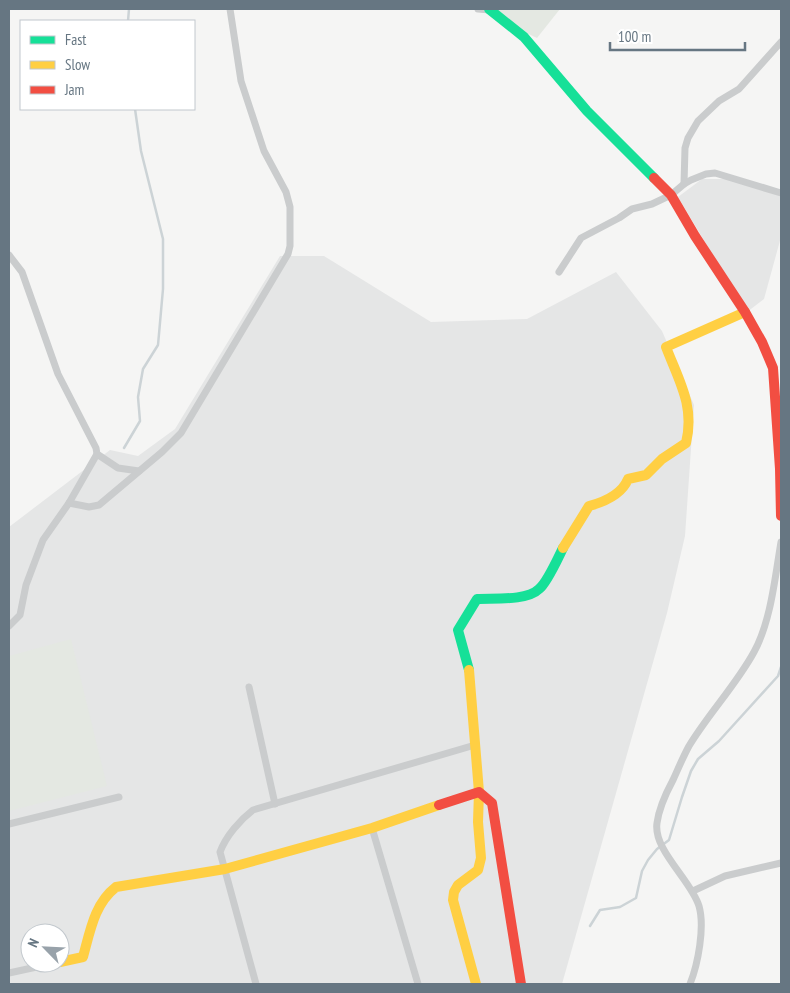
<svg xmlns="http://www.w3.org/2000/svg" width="790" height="993" viewBox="0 0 790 993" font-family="'PT Sans Narrow',sans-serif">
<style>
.built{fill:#e5e6e6;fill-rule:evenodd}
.green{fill:#e4e8e2}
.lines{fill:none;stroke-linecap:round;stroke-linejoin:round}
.stream{stroke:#ccd3d6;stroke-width:2.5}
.street{stroke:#cacccd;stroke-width:7}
.fast{stroke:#16e098;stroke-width:10}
.slow{stroke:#ffcf43;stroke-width:10}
.jam{stroke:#f24e42;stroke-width:10}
</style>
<rect width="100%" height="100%" fill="#f5f5f4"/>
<!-- built -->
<g class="built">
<path d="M702 179H727L781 196V237L764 299 747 312 678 197Z"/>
<path d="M280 256H324L431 322 527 319 616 272 662 331 694 405 685 536 667 613 562 984H9V527L110 450 138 456 175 429ZM30 933H60V963H30Z"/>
</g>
<!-- green -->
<g class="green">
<path d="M494 9H560L537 38 514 27Z"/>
<path d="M71 639 107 786 9 811V656Z"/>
</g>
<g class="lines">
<!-- stream -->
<g class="stream">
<path d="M128 21 129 9"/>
<path d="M124 448 140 421 138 397 143 369 158 345 163 289V239L141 151 135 109"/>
<path d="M590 926 600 910 620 907 636 898 642 871 648 860 657 849 669 840 682 797 691 771 698 759 719 741 778 676 781 667"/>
</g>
<!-- street -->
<g class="street">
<path d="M478 9 490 10"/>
<path d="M684 184 685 148 688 138 698 121 719 101 739 89 781 42"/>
<path d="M9 255 22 272 58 374 96 448 97 454 118 468 139 471"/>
<path d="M559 272 581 238 619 218 632 209 652 204 671 195 684 184 691 180 706 174 715 173 781 193"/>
<path d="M69 503 89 507 99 505 162 452 181 433 288 254 290 246V207L286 192 264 151 241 81 230 9"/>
<path d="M9 626 20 615 26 585 43 540 69 503 97 454"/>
<path d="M249 687 275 804"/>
<path d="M9 824 119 797"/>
<path d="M372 828 418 984"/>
<path d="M693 891 725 876 781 863"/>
<path d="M9 973 55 963"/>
<path d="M256 984 220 852C226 836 240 820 253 810L475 745"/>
<path d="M690 984C698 964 705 927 699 906 691 880 653 850 657 823 659 808 666 793 673 780 678 769 683 757 689 746 709 713 736 685 754 652 771 621 775 577 781 542"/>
</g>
<!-- fast -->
<g class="fast">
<path d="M489 9 524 37 587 111 654 178"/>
<path d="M469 670 458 630 477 599C494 598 527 601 539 589 547 583 558 558 563 548"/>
</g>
<!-- slow -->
<g class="slow">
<path d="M563 548 589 506C604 502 622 494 628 479L646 475 662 459 686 443C695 406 679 381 666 347L745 312"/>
<path d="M469 670 479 792 478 822 481 858 478 870 458 885 454 892 453 900 476 984"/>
<path d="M60 962 83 957C90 932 94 904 116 887L225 869 372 828 439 805"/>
</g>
<!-- jam -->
<g class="jam">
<path d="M654 178 671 195 695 236 745 312 762 342 773 368 780 469 781 516"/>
<path d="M439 805 479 792 492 803 521 984"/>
</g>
</g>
<!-- border -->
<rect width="790" height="993" fill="none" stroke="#667682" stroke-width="20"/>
<!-- legend -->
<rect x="20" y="20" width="175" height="90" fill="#ffffff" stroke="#c2c8cd"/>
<rect x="30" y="36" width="25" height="8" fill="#16e098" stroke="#c2c8cd"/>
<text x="65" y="45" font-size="15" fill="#667682">Fast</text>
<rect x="30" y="61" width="25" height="8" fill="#ffcf43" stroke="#c2c8cd"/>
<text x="65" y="70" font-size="15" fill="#667682">Slow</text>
<rect x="30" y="86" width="25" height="8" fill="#f24e42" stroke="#c2c8cd"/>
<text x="65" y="95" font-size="15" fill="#667682">Jam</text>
<!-- north arrow -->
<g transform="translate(45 948) rotate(294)"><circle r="24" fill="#ffffff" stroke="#c2c8cd"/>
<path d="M0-4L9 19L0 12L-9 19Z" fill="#98a2aa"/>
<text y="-8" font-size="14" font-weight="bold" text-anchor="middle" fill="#667682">N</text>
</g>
<!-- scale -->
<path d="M610 42v8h135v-8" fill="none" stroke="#667682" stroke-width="2.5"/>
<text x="618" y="42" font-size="15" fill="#667682" stroke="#ffffff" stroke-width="4" paint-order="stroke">100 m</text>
</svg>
